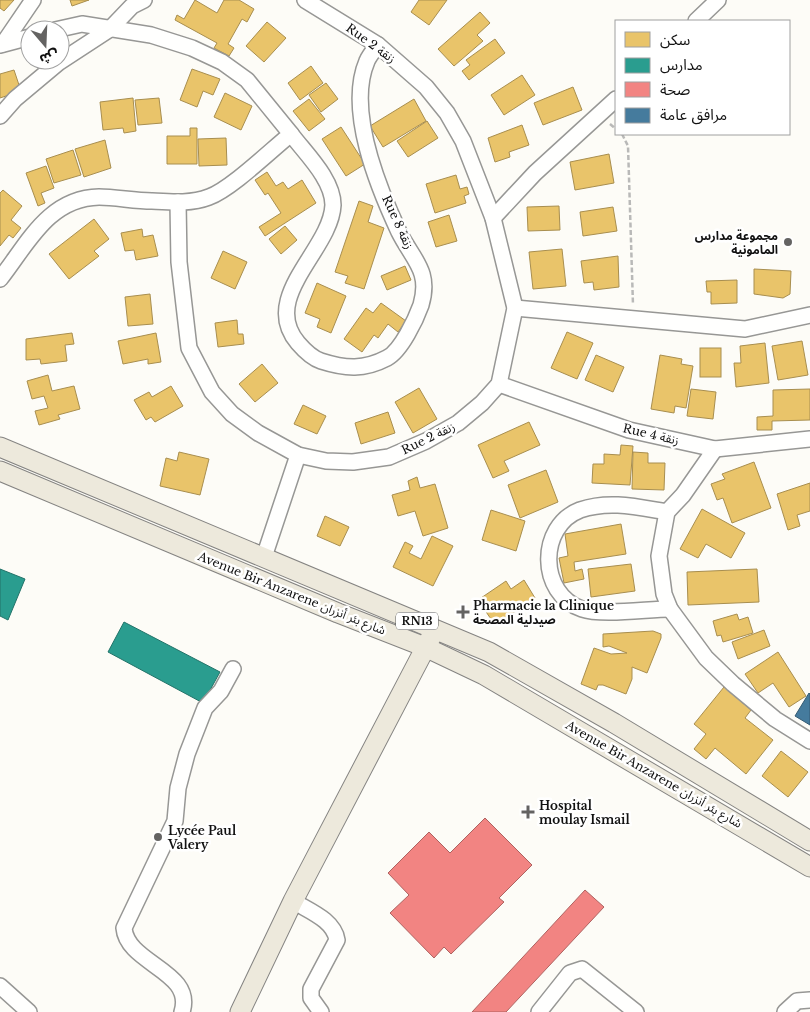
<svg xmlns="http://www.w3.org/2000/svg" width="810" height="1012" viewBox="0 0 810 1012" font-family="'Libre Baskerville','Noto Sans Arabic',serif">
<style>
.homes{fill:#e9c46a;stroke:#a88e4f}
.schools{fill:#2a9d8f;stroke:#227369}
.health{fill:#f28482;stroke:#ae6260}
.public{fill:#457b9d;stroke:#355b73}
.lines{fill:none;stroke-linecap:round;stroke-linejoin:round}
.minor-casing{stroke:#979795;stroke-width:18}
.major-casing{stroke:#858482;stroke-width:21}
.path{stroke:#b9b9b8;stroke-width:2.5;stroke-dasharray:5 2.5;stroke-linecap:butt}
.minor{stroke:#fffffe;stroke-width:15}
.major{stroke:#ede9dc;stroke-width:19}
.poi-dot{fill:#646362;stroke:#fff;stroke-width:2}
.labels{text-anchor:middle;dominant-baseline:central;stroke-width:5;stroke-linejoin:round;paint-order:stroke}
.shield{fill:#fff;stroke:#585858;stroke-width:1}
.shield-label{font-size:11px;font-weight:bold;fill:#111}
.street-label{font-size:12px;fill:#111;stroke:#fff}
.poi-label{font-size:12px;font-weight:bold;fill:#111;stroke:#fff;text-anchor:start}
</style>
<rect width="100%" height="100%" fill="#fdfcf7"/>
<!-- homes -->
<g class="homes">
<path d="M0 0H14L4 11 0 8Z"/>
<path d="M70 0H89L72 6Z"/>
<path d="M195 0 217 13 224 0H239L254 9 247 22 242 19 228 44 234 48 229 56 214 48 217 43 175 20 177 15 184 19Z"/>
<path d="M419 0H447L429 25 411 12Z"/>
<path d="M480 12 490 23 477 35 483 41 454 66 438 49Z"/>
<path d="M267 22 286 38 264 62 246 46Z"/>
<path d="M495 39 505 53 469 80 462 71 470 65 466 60Z"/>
<path d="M311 66 323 83 300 100 288 83Z"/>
<path d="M192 69 220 79 213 95 203 91 197 107 180 100Z"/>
<path d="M14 70 21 91 0 98V74Z"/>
<path d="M522 75 535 95 504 115 491 95Z"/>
<path d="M326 83 338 99 321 112 309 95Z"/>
<path d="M573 87 582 110 543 125 534 103Z"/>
<path d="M225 93 252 106 241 130 214 117Z"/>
<path d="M133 98 136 131 124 133 123 128 103 130 100 102Z"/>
<path d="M159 98 162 123 138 125 135 100Z"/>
<path d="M309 99 325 119 309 131 293 111Z"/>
<path d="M414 99 426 121 383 147 370 126Z"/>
<path d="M427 121 438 138 408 157 397 141Z"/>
<path d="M522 125 529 145 509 152 510 157 495 162 488 138Z"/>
<path d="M341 127 365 164 346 176 322 139Z"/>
<path d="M190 128H197V164H167V136H190Z"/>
<path d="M226 138 227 165 199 166 198 139Z"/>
<path d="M105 140 111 168 84 177 75 149Z"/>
<path d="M73 150 81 175 54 183 46 159Z"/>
<path d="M609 154 614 183 575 190 570 162Z"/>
<path d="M46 166 54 188 41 193 45 203 38 206 26 173Z"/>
<path d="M267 172 276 186 283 182 288 189 302 180 316 203 265 236 259 227 281 213 268 193 265 195 255 180Z"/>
<path d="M456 175 460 189 467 187 469 194 464 196 466 203 435 213 426 184Z"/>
<path d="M3 190 22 206 11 220 21 228 13 238 9 235 0 246V193Z"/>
<path d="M359 201 373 206 368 222 384 228 364 289 345 283 348 276 335 272Z"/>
<path d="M559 206 560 230 528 231 527 207Z"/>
<path d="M613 207 617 231 583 236 580 212Z"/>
<path d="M449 215 457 241 436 247 428 222Z"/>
<path d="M94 219 109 239 94 251 99 256 69 279 49 254Z"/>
<path d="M285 226 297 240 281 254 269 239Z"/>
<path d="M142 229 143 237 153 235 158 256 136 260 134 250 125 251 121 233Z"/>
<path d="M562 249 566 286 533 289 529 252Z"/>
<path d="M223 251 247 262 235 289 211 278Z"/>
<path d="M618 256 619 287 594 290 593 282 584 283 581 261Z"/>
<path d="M405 266 411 280 387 290 381 276Z"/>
<path d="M754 269 791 271 790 294 783 298 754 294Z"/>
<path d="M737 280V303L711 304V292H707L706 281Z"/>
<path d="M317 283 346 296 331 333 317 327 320 319 305 313Z"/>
<path d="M150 294 153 324 128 326 125 297Z"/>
<path d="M381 303 406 321 398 332 388 324 378 338 374 335 362 352 344 339 366 308 373 313Z"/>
<path d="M237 320 238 334H243L244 344 218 347 215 323Z"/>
<path d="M567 332 593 343 577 379 551 368Z"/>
<path d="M72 333 74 344 65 345 67 361 41 364 40 359 26 360V339Z"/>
<path d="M156 333 161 362 148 364V359L123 364 118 341Z"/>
<path d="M802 341 808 375 778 380 772 346Z"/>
<path d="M765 343 769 383 736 387 734 363H741L740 346Z"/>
<rect x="700" y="348" width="21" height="29"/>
<path d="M596 355 624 367 613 392 585 380Z"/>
<path d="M660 355 682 359 681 364 693 366 686 408 675 406 674 413 651 409Z"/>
<path d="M262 364 278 383 255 402 239 384Z"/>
<path d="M48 375 52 391 74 386 80 409 58 415 60 419 39 425 35 411 48 408 44 396 32 399 27 381Z"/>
<path d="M171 386 183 406 155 422 151 417 146 420 134 400 149 392 152 397Z"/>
<path d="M419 388 437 419 413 433 395 402Z"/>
<path d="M691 389 716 392 713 419 687 416Z"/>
<path d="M810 389V420L772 421V430H757V417L773 416V390Z"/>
<path d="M303 405 326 416 317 434 294 424Z"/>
<path d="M388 412 395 433 361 444 355 423Z"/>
<path d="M529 422 540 445 504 461 509 471 493 478 478 445Z"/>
<path d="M621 445 633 446 630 485 592 483 593 464H604V454L620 455Z"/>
<path d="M179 452 209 459 200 495 160 486 166 458 177 461Z"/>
<path d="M633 452 648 453V463H665L664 490 632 489Z"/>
<path d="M754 462 771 508 732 523 723 498 717 500 711 484 725 479 722 474Z"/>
<path d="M546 470 558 502 520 518 508 485Z"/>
<path d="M417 477 420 488 435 484 448 528 423 536 415 511 398 516 392 495 410 490 408 481Z"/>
<path d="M810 483V511L797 515 800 526 788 530 777 494Z"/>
<path d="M702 509 745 533 731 558 706 544 698 558 680 549Z"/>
<path d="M491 510 525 521 516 551 482 540Z"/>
<path d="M325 516 349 527 340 546 317 536Z"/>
<path d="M621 524 626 554 574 562 575 571 582 569 584 579 564 583 559 558 568 556 565 534Z"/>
<path d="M432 536 453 546 433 586 393 567 405 542 413 546 409 553 421 559Z"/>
<path d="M631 564 635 591 591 597 588 569Z"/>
<path d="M757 569 759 602 688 605 687 572Z"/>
<path d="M524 580 535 598 495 625 478 600 506 581 511 589Z"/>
<path d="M737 614 739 620 748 617 753 633 723 642 721 635 717 636 713 621Z"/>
<path d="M764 630 770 646 738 659 732 642Z"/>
<path d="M653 631 661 634V638L647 673 632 667V679L626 694 603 685H598L596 690 581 684 594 648 611 654 627 653 609 646 603 647V634Z"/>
<path d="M778 652 806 696 789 707 773 683 758 693 745 674Z"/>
<path d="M724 687 751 710 745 718 773 740 746 774 715 748 706 759 694 749 706 734 694 724Z"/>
<path d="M781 751 808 772 788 797 762 776Z"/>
</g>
<!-- schools -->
<g class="schools">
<path d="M0 569 25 579 8 620 0 616Z"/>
<path d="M124 622 220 672 203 703 108 652Z"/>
</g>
<!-- health -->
<g class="health">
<path d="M485 818 532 865 499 898 504 902 451 954 444 947 434 958 390 913 409 895 388 873 429 832 450 853Z"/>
<path d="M585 890 604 907 506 1012H472Z"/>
</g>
<!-- public -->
<path class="public" d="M809 693 810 694V725L795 716Z"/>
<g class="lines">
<defs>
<g id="minor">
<path d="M696 21 718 0"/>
<path d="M3 44 33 0"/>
<path d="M0 45 30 37"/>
<path d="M0 116 15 99 58 63 110 29 132 6 144 0"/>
<path d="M291 134C305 153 333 179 333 205 331 250 259 297 298 343 304 350 312 358 321 361 346 369 364 370 387 358 401 351 416 319 421 305 431 271 413 260 399 232 378 187 346 110 367 61 369 56 374 50 378 45"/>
<path d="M178 202 179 262 189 348 212 392 232 414 258 433 298 455 326 461 353 462 389 457 426 441 458 423 482 403 499 384 515 308 493 218 463 141 447 113 426 87 378 45 305 0"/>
<path d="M493 218 535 173 616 99"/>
<path d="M0 279C27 245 48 198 99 197 116 197 134 201 152 201 170 202 191 204 209 197 231 189 270 151 291 134L247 80 222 62 192 48 151 35 82 24 55 30"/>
<path d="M515 308 745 329 810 315"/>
<path d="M499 384 629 430 715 449 810 439"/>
<path d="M715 449 683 495 667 512 659 556 664 594 670 609 706 658 733 684 775 719 810 741"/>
<path d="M667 512C637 507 609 500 580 510 538 526 538 594 582 609 602 616 648 609 670 609"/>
<path d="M264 557 298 455"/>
<path d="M293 901C309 911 334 920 337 940L311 989V998L321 1012"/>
<path d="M0 986 29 1012"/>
<path d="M182 1012C195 971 127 964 124 928L175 821 178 788 187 754 205 708 221 691 233 669"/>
<path d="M539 1012 570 973 582 969 636 1012"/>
<path d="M785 1012 797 1001 810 1000"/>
</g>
<g id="major">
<path d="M0 447 489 652 614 723 810 841"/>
<path d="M0 471 338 613 425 647 484 675 810 867"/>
<path d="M240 1012 293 901 431 637"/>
</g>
</defs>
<!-- minor casing -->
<use href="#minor" class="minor-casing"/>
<!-- major casing -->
<use href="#major" class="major-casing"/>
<!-- path -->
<g class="path">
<path d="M610 124 616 129"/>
<path d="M622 134 628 146 633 305"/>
</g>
<!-- minor -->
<use href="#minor" class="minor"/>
<!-- major -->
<use href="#major" class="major"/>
</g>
<!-- markers -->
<g class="poi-dot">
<circle cx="788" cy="242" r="5"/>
<path d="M460.5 604.5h5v5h5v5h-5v5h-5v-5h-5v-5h5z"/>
<path d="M525.5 804.5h5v5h5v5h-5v5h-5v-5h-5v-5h5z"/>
<circle cx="158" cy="837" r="5"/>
</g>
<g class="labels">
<!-- shield labels -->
<rect class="shield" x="396" y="612.5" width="42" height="17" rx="4"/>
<g class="shield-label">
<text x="417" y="621">RN13</text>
</g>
<!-- street labels -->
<g class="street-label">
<text transform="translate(371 43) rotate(36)">Rue 2 زنقة</text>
<text transform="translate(398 222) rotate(65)">Rue 8 زنقة</text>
<text transform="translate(651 434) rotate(13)">Rue 4 زنقة</text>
<text transform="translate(428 438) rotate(-26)">Rue 2 زنقة</text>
<text transform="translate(292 593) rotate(22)">Avenue Bir Anzarene شارع بئر أنزران</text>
<text transform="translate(654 774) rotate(30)">Avenue Bir Anzarene شارع بئر أنزران</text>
</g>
<!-- poi labels -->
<g class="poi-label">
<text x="778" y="235" text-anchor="end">مجموعة مدارس<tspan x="778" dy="14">المامونية</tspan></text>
<text x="473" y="605">Pharmacie la Clinique<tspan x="473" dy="14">صيدلية المصحة</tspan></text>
<text x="539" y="805">Hospital<tspan x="539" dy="14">moulay Ismail</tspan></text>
<text x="168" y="830">Lycée Paul<tspan x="168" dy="14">Valery</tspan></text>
</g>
</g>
<!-- legend -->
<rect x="615" y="20" width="175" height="115" fill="#ffffff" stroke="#a0a0a0"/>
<rect x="625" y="32" width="25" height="15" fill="#e9c46a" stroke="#a0a0a0"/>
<text x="660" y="45" font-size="15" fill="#111111">سكن</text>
<rect x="625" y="58" width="25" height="15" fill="#2a9d8f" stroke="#a0a0a0"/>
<text x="660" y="70" font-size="15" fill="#111111">مدارس</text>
<rect x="625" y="82" width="25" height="15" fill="#f28482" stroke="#a0a0a0"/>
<text x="660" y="95" font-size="15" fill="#111111">صحة</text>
<rect x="625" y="108" width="25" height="15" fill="#457b9d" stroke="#a0a0a0"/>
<text x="660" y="120" font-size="15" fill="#111111">مرافق عامة</text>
<!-- north arrow -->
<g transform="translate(45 45) rotate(161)"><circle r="24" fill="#ffffff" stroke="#a0a0a0"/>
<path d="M0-4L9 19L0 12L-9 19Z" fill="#646362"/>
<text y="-8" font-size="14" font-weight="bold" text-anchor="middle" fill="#111111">ش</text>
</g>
</svg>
